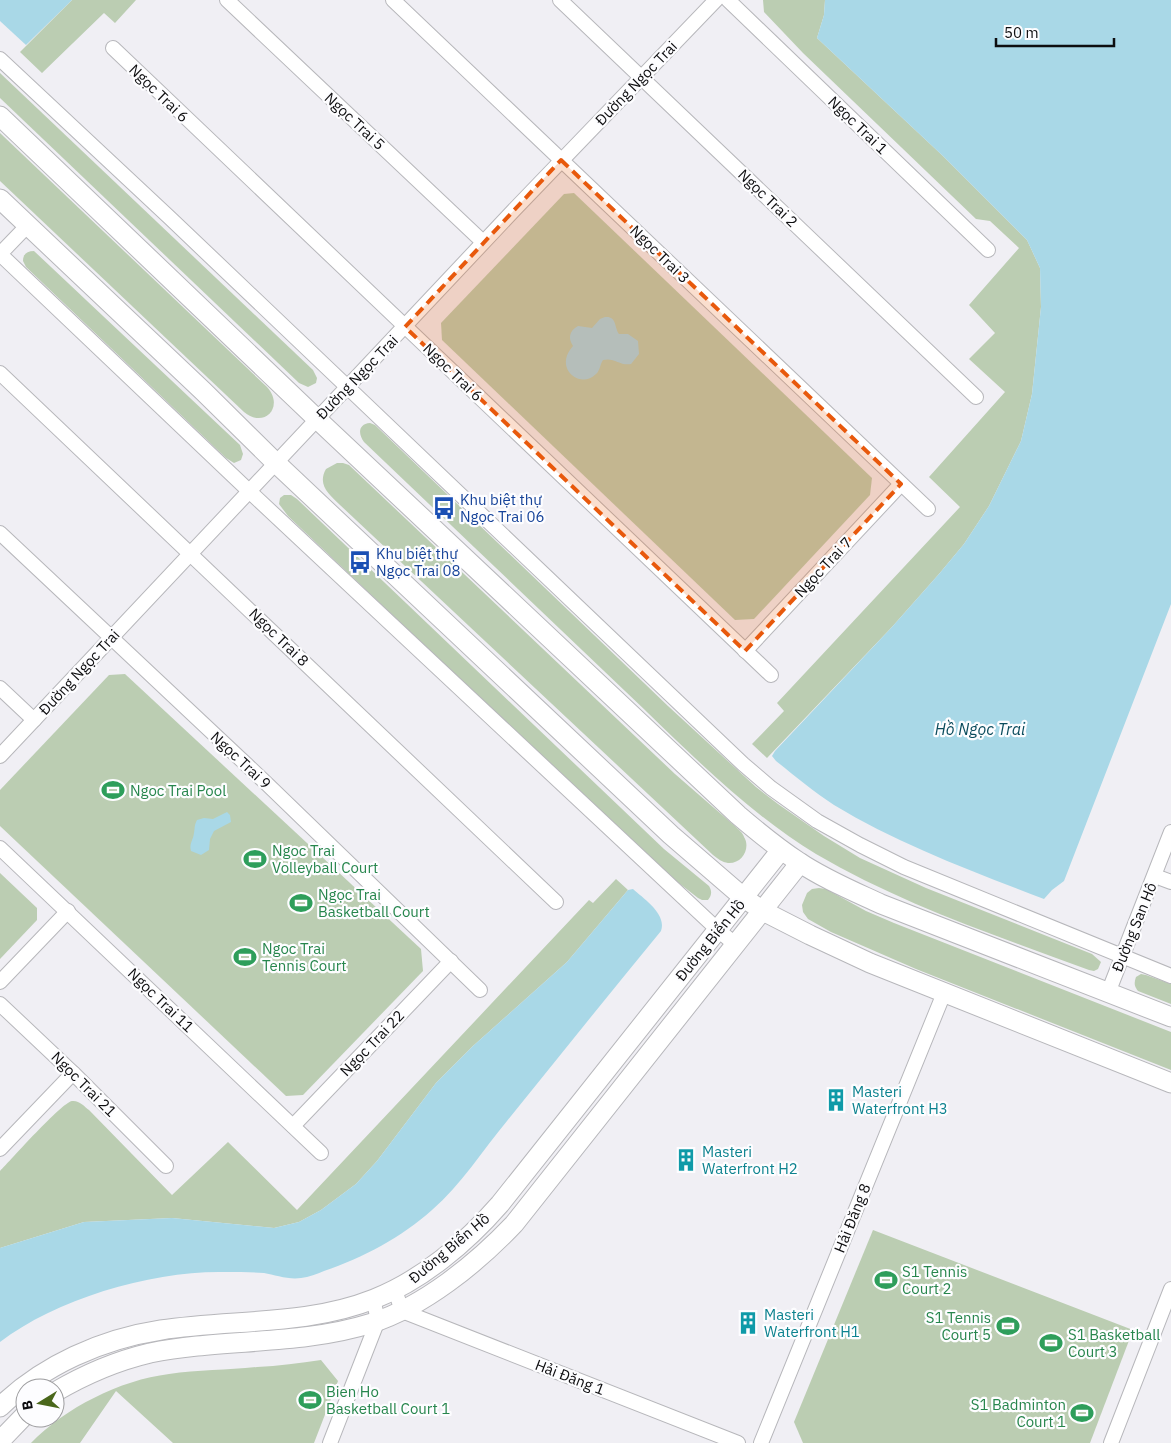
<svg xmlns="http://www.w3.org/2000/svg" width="1171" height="1443" viewBox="0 0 1171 1443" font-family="'IBM Plex Sans',sans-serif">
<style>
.green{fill:#bbcdb2}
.water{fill:#a9d8e7}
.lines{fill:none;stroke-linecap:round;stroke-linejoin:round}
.street-casing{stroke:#b7b7bb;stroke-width:16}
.secondary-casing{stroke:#b7b7bb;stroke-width:21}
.street{stroke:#fff;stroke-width:14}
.secondary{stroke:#fff;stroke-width:19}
.marked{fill:#e8590c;fill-opacity:0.2;stroke:#e8590c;stroke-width:4;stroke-dasharray:10 6;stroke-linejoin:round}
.labels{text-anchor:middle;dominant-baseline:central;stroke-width:4.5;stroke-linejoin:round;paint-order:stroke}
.street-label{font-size:15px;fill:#0e0e10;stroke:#fdfdff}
.transit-label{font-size:15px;fill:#164399;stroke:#fdfdff;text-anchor:start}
.leisure-label{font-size:15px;fill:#27864d;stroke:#fdfdff;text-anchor:start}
.culture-label{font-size:15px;fill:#0d838f;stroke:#fdfdff;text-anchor:start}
.water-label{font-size:16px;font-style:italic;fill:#0b4c5d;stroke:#fdfdff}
</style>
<rect width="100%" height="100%" fill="#f0eff4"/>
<!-- green -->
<g class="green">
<path d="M72 0H136L115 23 104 13 42 73 20 52Z"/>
<path d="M763 0H825L824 15 817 38 943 156 1027 240 1040 268 1041 307 1032 394 1021 441 989 506 964 544 939 574 892 627 767 758 752 744 784 711 777 703 960 507 929 477 1005 392 969 359 995 333 969 305 1019 248 990 221 976 219 803 53 764 12Z"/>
<path d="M0 73 313 370 317 378 316 383 308 387 299 383 0 98Z"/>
<path d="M0 133 267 387C285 407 264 429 244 412L0 181Z"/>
<path d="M574 193 872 478 870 495 754 619 735 620 442 340 441 323 564 194Z"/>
<path d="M34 251 240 445 243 454 241 460 234 463 226 458 26 267 23 261C23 254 27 251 34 251Z"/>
<path d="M370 423 375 425 668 706 756 787 778 804 824 836 860 858 926 888 1092 954 1101 962 1098 969 1094 971 1089 970C997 936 901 904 816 854 745 811 685 748 625 691 538 608 451 525 364 442 358 434 358 424 370 423Z"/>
<path d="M337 463H343L349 465 675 774 736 827C739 830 743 833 744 837 751 848 742 864 728 863 722 862 718 859 713 855L340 505C329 494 317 485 326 469Z"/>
<path d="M284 495H291L297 499 664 849 709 886C712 891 712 895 708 900H702L698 898 657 866 288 516 279 504 280 498Z"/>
<path d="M125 674 421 949 423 971 303 1095 286 1096 0 826V790L109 675Z"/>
<path d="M0 873 37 908V920L0 959Z"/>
<path d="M616 879 628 890 567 962 473 1046 436 1083 377 1161 356 1184 321 1210 299 1222 274 1228 172 1218 84 1222 0 1248V1171C11 1160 61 1103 72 1101 79 1100 84 1106 89 1110L172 1195 228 1142 297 1210 589 900 593 903Z"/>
<path d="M819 888 826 889 866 911 894 923 1171 1032V1070L916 969 831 932 808 919 803 912 802 905 807 893 812 889Z"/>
<path d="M1141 974 1146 975 1171 984V1004L1138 991C1134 986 1134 983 1136 977Z"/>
<path d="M873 1230 1133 1330 1090 1443H803L794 1422Z"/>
<path d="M321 1360 338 1381 314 1443H173L116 1391 80 1443H31C65 1408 120 1380 169 1374 198 1370 228 1370 257 1367 278 1366 300 1363 321 1360Z"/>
</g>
<!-- water -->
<g class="water">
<path d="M0 0H72L26 45 0 21Z"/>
<path d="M825 0H1171V604L1064 881 1052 890 1044 899C974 872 898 844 834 805 814 792 795 776 776 761L772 756 775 751 892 627 939 574 964 544 989 506 1021 441 1032 394 1041 307 1040 268 1027 240 943 156 817 38 824 15Z"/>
<path d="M605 317C617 316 614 327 619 334H628L638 341 639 354 631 364C620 366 614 357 603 360 600 364 600 371 596 374 580 390 553 368 573 346 568 338 569 331 578 326L592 328 600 319Z"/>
<path d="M227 812 230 815 231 822 214 831 210 839 209 850 201 855 191 851C189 843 193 841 194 833 195 828 194 826 197 820L204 818 213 819Z"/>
<path d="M633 889C644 899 667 914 661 931 609 994 558 1058 507 1121 482 1151 461 1185 432 1210 402 1237 363 1258 324 1271 317 1274 309 1277 301 1278 289 1280 275 1275 264 1273 252 1272 239 1272 226 1272 155 1270 57 1298 0 1342V1248L84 1222 172 1218 274 1228 299 1222 321 1210 356 1184 377 1161 436 1083 473 1046 567 962 628 890Z"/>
</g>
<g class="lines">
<defs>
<g id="street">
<path d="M227 0 483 242"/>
<path d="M393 0 928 509"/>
<path d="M560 0 976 397"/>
<path d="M728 0 988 250"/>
<path d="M113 48 771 675"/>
<path d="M0 59 170 218 743 764 771 788 817 821 860 845 904 867 1171 976"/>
<path d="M28 225 0 254 249 491 718 930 736 945"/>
<path d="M0 373 556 902"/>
<path d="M0 533 266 783 480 990"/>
<path d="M745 651 901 484"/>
<path d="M0 688 34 720"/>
<path d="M0 756 513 211 716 0"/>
<path d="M0 848 321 1153"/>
<path d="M1155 876 1171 882"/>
<path d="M0 982 68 911"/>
<path d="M1108 993 1171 832"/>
<path d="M0 1004 73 1073 166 1166"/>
<path d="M293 1126 451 961"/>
<path d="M0 1149 73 1073"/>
<path d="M395 1290 402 1311 738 1443"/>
<path d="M330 1443 378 1320 373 1299"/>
<path d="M761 1443 944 993"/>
<path d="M1111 1443 1171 1289"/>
</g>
<g id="secondary">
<path d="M0 116 317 419 738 815C758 832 777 848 799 862 824 879 853 891 881 904L1171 1017"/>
<path d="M0 199 203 391 276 463 671 835 744 898 763 911 810 935 870 963 1171 1083"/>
<path d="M55 1392C84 1375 116 1361 150 1353 223 1338 299 1346 372 1323 424 1306 476 1264 514 1224L800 863"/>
<path d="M0 1407C43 1365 102 1339 161 1330 232 1319 306 1326 374 1299 422 1280 466 1243 500 1204L781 850"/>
<path d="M0 1441 25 1415"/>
</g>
</defs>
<!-- street casing -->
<use href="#street" class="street-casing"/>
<!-- secondary casing -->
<use href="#secondary" class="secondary-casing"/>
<!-- street -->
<use href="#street" class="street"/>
<!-- secondary -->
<use href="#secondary" class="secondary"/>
</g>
<!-- marked area -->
<path class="marked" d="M561 160 901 484 745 651 405 327Z"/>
<!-- icons -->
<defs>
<symbol id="bus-bare" viewBox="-9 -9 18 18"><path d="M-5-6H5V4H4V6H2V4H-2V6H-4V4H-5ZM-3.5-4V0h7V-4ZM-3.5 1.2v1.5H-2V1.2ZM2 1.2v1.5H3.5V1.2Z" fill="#1a4fb4" stroke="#fdfdff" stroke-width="2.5" paint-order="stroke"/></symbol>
<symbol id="stadium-bare" viewBox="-9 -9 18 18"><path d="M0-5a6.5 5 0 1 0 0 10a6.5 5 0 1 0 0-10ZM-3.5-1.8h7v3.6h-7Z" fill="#2e9e5b" stroke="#fdfdff" stroke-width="2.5" paint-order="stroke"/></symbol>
<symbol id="building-bare" viewBox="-9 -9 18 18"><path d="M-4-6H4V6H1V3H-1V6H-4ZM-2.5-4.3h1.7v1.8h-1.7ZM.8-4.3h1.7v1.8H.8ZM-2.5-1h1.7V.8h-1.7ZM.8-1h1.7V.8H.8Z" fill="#0f9aa8" stroke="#fdfdff" stroke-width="2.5" paint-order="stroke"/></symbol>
</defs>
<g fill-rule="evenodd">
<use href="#bus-bare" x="428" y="492" width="32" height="32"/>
<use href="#bus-bare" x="344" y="546" width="32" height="32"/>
<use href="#stadium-bare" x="97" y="774" width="32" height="32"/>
<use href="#stadium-bare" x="239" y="843" width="32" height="32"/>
<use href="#stadium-bare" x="285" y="887" width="32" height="32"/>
<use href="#stadium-bare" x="229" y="941" width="32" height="32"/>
<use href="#building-bare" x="820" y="1084" width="32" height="32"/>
<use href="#building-bare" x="670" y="1144" width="32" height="32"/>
<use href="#stadium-bare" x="870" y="1264" width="32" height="32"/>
<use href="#building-bare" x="732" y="1307" width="32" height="32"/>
<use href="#stadium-bare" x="992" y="1310" width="32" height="32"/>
<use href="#stadium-bare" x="1035" y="1327" width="32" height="32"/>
<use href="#stadium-bare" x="294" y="1384" width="32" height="32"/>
<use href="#stadium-bare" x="1066" y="1397" width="32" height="32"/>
</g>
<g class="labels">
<!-- street labels -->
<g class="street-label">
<text transform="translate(636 83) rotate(-46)">Đường Ngọc Trai</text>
<text transform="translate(159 93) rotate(44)">Ngọc Trai 6</text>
<text transform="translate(355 121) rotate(43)">Ngọc Trai 5</text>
<text transform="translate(858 125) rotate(44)">Ngọc Trai 1</text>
<text transform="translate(768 198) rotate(44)">Ngọc Trai 2</text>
<text transform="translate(660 254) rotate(44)">Ngọc Trai 3</text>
<text transform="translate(453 372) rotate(44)">Ngọc Trai 6</text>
<text transform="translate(357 377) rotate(-46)">Đường Ngọc Trai</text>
<text transform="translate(823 567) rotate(-47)">Ngọc Trai 7</text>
<text transform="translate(279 637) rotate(44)">Ngọc Trai 8</text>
<text transform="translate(79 672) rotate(-47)">Đường Ngọc Trai</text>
<text transform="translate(241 760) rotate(43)">Ngọc Trai 9</text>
<text transform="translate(1134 927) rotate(-68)">Đường San Hô</text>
<text transform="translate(710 940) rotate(-51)">Đường Biển Hồ</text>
<text transform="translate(161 1000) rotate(44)">Ngọc Trai 11</text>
<text transform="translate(372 1043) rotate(-46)">Ngọc Trai 22</text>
<text transform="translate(84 1084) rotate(45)">Ngọc Trai 21</text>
<text transform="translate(852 1218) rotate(-68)">Hải Đăng 8</text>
<text transform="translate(449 1248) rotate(-40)">Đường Biển Hồ</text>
<text transform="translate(570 1377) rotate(21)">Hải Đăng 1</text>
</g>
<!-- transit labels -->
<g class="transit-label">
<text x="460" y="499">Khu biệt thự<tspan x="460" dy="17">Ngọc Trai 06</tspan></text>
<text x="376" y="553">Khu biệt thự<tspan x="376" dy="17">Ngọc Trai 08</tspan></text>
</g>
<!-- leisure labels -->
<g class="leisure-label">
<text x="130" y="790">Ngoc Trai Pool</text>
<text x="272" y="850">Ngoc Trai<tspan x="272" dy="17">Volleyball Court</tspan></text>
<text x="318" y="894">Ngọc Trai<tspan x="318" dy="17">Basketball Court</tspan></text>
<text x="262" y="948">Ngoc Trai<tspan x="262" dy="17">Tennis Court</tspan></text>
<text x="902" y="1271">S1 Tennis<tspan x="902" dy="17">Court 2</tspan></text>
<text x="991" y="1317" text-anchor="end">S1 Tennis<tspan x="991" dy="17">Court 5</tspan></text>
<text x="1068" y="1334">S1 Basketball<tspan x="1068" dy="17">Court 3</tspan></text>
<text x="326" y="1391">Bien Ho<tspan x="326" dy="17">Basketball Court 1</tspan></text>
<text x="1066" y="1404" text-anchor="end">S1 Badminton<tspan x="1066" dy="17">Court 1</tspan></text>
</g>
<!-- culture labels -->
<g class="culture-label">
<text x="852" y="1091">Masteri<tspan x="852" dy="17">Waterfront H3</tspan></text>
<text x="702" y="1151">Masteri<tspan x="702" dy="17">Waterfront H2</tspan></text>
<text x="764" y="1314">Masteri<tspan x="764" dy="17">Waterfront H1</tspan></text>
</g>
<!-- water labels -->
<g class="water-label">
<text x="980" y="729">Hồ Ngọc Trai</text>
</g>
</g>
<!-- north arrow -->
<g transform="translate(40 1403) rotate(260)"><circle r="24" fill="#fdfdff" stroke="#9d9d9f"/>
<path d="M0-4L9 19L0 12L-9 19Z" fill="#4a671b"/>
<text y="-8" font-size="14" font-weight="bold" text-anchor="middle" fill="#0e0e10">B</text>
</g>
<!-- scale -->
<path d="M996 38v8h118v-8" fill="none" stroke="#0e0e10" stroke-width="2.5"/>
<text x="1004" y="38" font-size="15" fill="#0e0e10" stroke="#fdfdff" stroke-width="4" paint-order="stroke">50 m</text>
</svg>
